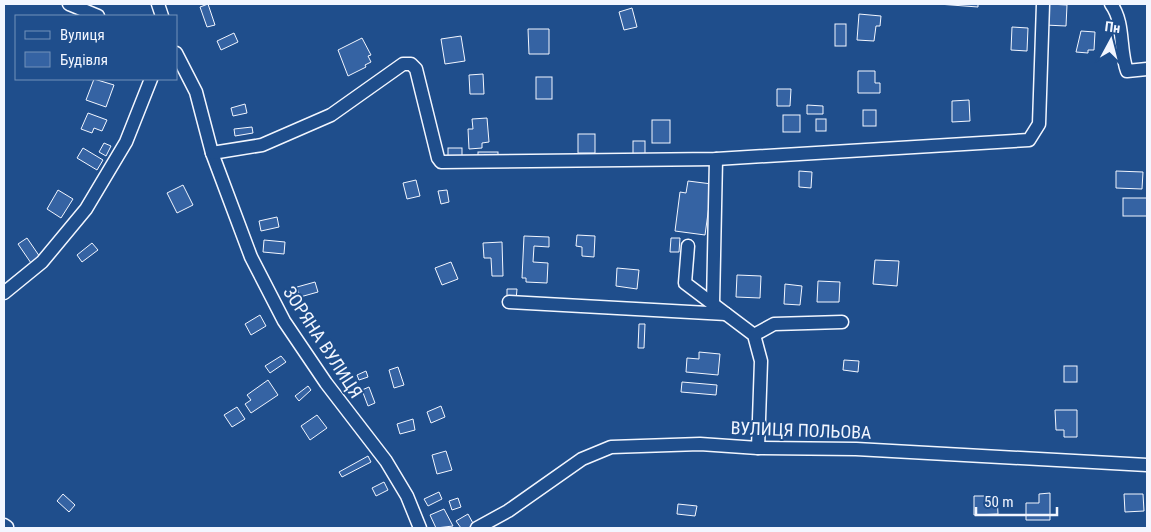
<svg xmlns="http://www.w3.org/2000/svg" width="1151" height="532" viewBox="0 0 1151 532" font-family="'Roboto Condensed',sans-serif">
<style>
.building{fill:#3563a3;stroke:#f2f6ff}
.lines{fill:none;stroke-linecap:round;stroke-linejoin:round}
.minor-casing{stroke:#f2f6ff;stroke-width:15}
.minor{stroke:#1f4e8c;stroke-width:12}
.labels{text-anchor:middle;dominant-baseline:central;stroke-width:4;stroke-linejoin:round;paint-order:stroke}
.street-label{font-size:18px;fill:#f2f6ff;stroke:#1f4e8c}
</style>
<rect width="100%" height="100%" fill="#1f4e8c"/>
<!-- building -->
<g class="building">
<path d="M208 4 215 25 207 27 200 7Z"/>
<path d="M938 4H978V7Z"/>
<path d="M1049 4 1067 5 1066 26 1045 25Z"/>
<path d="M632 8 637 27 624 30 619 12Z"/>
<path d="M859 14 881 16 880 26H876L874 41 857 40Z"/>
<rect x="835" y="24" width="11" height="22"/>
<path d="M1012 27 1028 28 1027 51 1011 50Z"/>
<path d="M528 29H549V54H529Z"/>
<path d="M1081 31 1095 32 1094 50H1088V53L1076 52Z"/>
<path d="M234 33 238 42 221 50 217 41Z"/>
<path d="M461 36 465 61 445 64 441 39Z"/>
<path d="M362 38 371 55 368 56 371 62 365 65 366 67 348 76 338 50Z"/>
<path d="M858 71H875V83H880V93H858Z"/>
<path d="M483 74 484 94H470L469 75Z"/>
<rect x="536" y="77" width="16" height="22"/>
<path d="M94 79 114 85 106 107 86 100Z"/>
<path d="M777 89H791L790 106H777Z"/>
<path d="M969 100 970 121 952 122V101Z"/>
<path d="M245 104 247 113 233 116 231 108Z"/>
<path d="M807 105 823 106V114H807Z"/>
<rect x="863" y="110" width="13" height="16"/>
<path d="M88 113 107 120 102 131 94 128 92 133 81 129Z"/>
<rect x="783" y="115" width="17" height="17"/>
<path d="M487 118 489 142 482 143V148L469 149 468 129H473L472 119Z"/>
<rect x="816" y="119" width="10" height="12"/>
<rect x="652" y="120" width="18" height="23"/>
<path d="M252 127 253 133 235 136 234 129Z"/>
<rect x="578" y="134" width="17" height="19"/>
<rect x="633" y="141" width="12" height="18"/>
<path d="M104 143 111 146 106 156 99 152Z"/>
<path d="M83 148 103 160 97 170 77 158Z"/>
<rect x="448" y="148" width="14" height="10"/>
<rect x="478" y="152" width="20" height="6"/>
<path d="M799 171 812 172 811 188 799 187Z"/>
<path d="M1116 171 1143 172 1142 189 1116 188Z"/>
<path d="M416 180 420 196 407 199 403 183Z"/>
<path d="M688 181 712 184 705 235 675 231 680 192 686 193Z"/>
<path d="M183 185 193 205 177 213 167 193Z"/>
<path d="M58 190 73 199 61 218 47 209Z"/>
<path d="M447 190 449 202 441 204 438 191Z"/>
<rect x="1123" y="198" width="24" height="18"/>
<path d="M277 217 279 227 261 231 259 221Z"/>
<path d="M577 235 595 236 594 257 582 256V247L576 246Z"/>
<path d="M524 236 549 237V247L534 246 533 262 548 263 547 283 526 282V278H522Z"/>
<path d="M27 238 40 257 31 263 18 244Z"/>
<path d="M671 238H680L679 252H670Z"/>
<path d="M264 240 285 242 284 254 263 252Z"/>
<path d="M502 242 503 276H492L491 258H484L483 243Z"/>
<path d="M92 243 98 250 82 262 77 255Z"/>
<path d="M875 260 899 261 897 286 873 284Z"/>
<path d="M451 262 458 279 442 285 435 268Z"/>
<path d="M617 268 639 270 637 289 616 286Z"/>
<path d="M737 275 761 276 760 298 736 297Z"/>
<path d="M818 281 840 282 839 302H817Z"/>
<path d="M315 282 318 292 300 297 297 287Z"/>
<path d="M785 284 802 286 800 305 784 304Z"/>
<path d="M507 289H517L516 300H507Z"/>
<path d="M260 315 266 326 251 335 245 324Z"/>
<path d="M639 324H645L644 348H638Z"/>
<path d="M699 352 720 354 718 375 686 372 687 358 699 359Z"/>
<path d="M281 356 286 362 270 373 265 366Z"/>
<path d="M844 360 859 361 858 372 843 370Z"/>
<rect x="1064" y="366" width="13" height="16"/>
<path d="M398 367 404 385 394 388 389 370Z"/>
<path d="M366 371 368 377 359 380 357 375Z"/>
<path d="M268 380 278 395 251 413 245 404 251 400 247 395Z"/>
<path d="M682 382 717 385 716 395 681 392Z"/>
<path d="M308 386 311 390 299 401 295 396Z"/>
<path d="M369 387 375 403 368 406 362 390Z"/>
<path d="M441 406 445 417 431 423 427 412Z"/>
<path d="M237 407 245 419 232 427 224 415Z"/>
<path d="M1055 410H1077V437H1064V430H1056Z"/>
<path d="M317 415 327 428 310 440 301 426Z"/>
<path d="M413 419 415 430 400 434 397 424Z"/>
<path d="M446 451 452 470 437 474 432 455Z"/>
<path d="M368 456 371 462 342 477 339 472Z"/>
<path d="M384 482 388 490 376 496 372 488Z"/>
<path d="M439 492 442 499 428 506 424 499Z"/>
<path d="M1050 493V520H1026V503H1039V494Z"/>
<path d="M63 494 75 505 69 512 57 501Z"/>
<path d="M1124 494H1143L1144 511 1125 512Z"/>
<path d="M974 496H997L998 514 974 515Z"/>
<path d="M458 498 461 507 452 510 449 501Z"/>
<path d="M678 504 697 506 695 516 677 514Z"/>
<path d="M444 509 453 526 436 528 430 515Z"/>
<path d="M468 514 474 525 468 528H461L456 521Z"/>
</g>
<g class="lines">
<defs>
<g id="minor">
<path d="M69 4 98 16"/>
<path d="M158 4 162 16"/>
<path d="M1111 4C1125 23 1119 49 1127 71L1147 69"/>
<path d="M176 53 196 92 212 153 251 257 284 321 326 383 386 461 407 496 420 528"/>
<path d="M212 153 262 145 331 115 403 64H411L416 69 438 158 441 162 716 159 1029 140 1039 124 1043 4"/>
<path d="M688 246 685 283 754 335 761 361 758 448"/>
<path d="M4 293 42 262 86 209 126 142 151 79"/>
<path d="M509 302 726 314"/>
<path d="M713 304 716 159"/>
<path d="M754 335 774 324 842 322"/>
<path d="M4 525 7 527"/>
<path d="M477 528 508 511 582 459 611 447 700 444 758 448 856 449 1147 465"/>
</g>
</defs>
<!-- minor casing -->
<use href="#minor" class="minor-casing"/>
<!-- minor -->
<use href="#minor" class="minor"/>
</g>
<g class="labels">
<!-- street labels -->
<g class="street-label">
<text transform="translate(323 342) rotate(57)">ЗОРЯНА ВУЛИЦЯ</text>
<text transform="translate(801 430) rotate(2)">ВУЛИЦЯ ПОЛЬОВА</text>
</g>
</g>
<!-- border -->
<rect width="1151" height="532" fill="none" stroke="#f2f6ff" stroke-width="10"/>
<!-- legend -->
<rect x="15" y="15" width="162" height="65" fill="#1f4e8c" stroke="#7391ba"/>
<rect x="25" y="31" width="25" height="8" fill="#1f4e8c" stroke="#7391ba"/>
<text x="60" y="40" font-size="15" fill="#f2f6ff">Вулиця</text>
<rect x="25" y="52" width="25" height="15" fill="#3563a3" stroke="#7391ba"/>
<text x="60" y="65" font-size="15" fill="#f2f6ff">Будівля</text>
<!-- north arrow -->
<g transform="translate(1111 40) rotate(7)" stroke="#1f4e8c" stroke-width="4" paint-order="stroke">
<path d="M0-4L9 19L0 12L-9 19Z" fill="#f2f6ff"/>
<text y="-8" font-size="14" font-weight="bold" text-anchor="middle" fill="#f2f6ff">Пн</text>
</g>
<!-- scale -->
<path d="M976 507v8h81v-8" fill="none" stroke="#f2f6ff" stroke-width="2.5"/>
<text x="984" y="507" font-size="15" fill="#f2f6ff" stroke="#1f4e8c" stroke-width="4" paint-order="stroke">50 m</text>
</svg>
